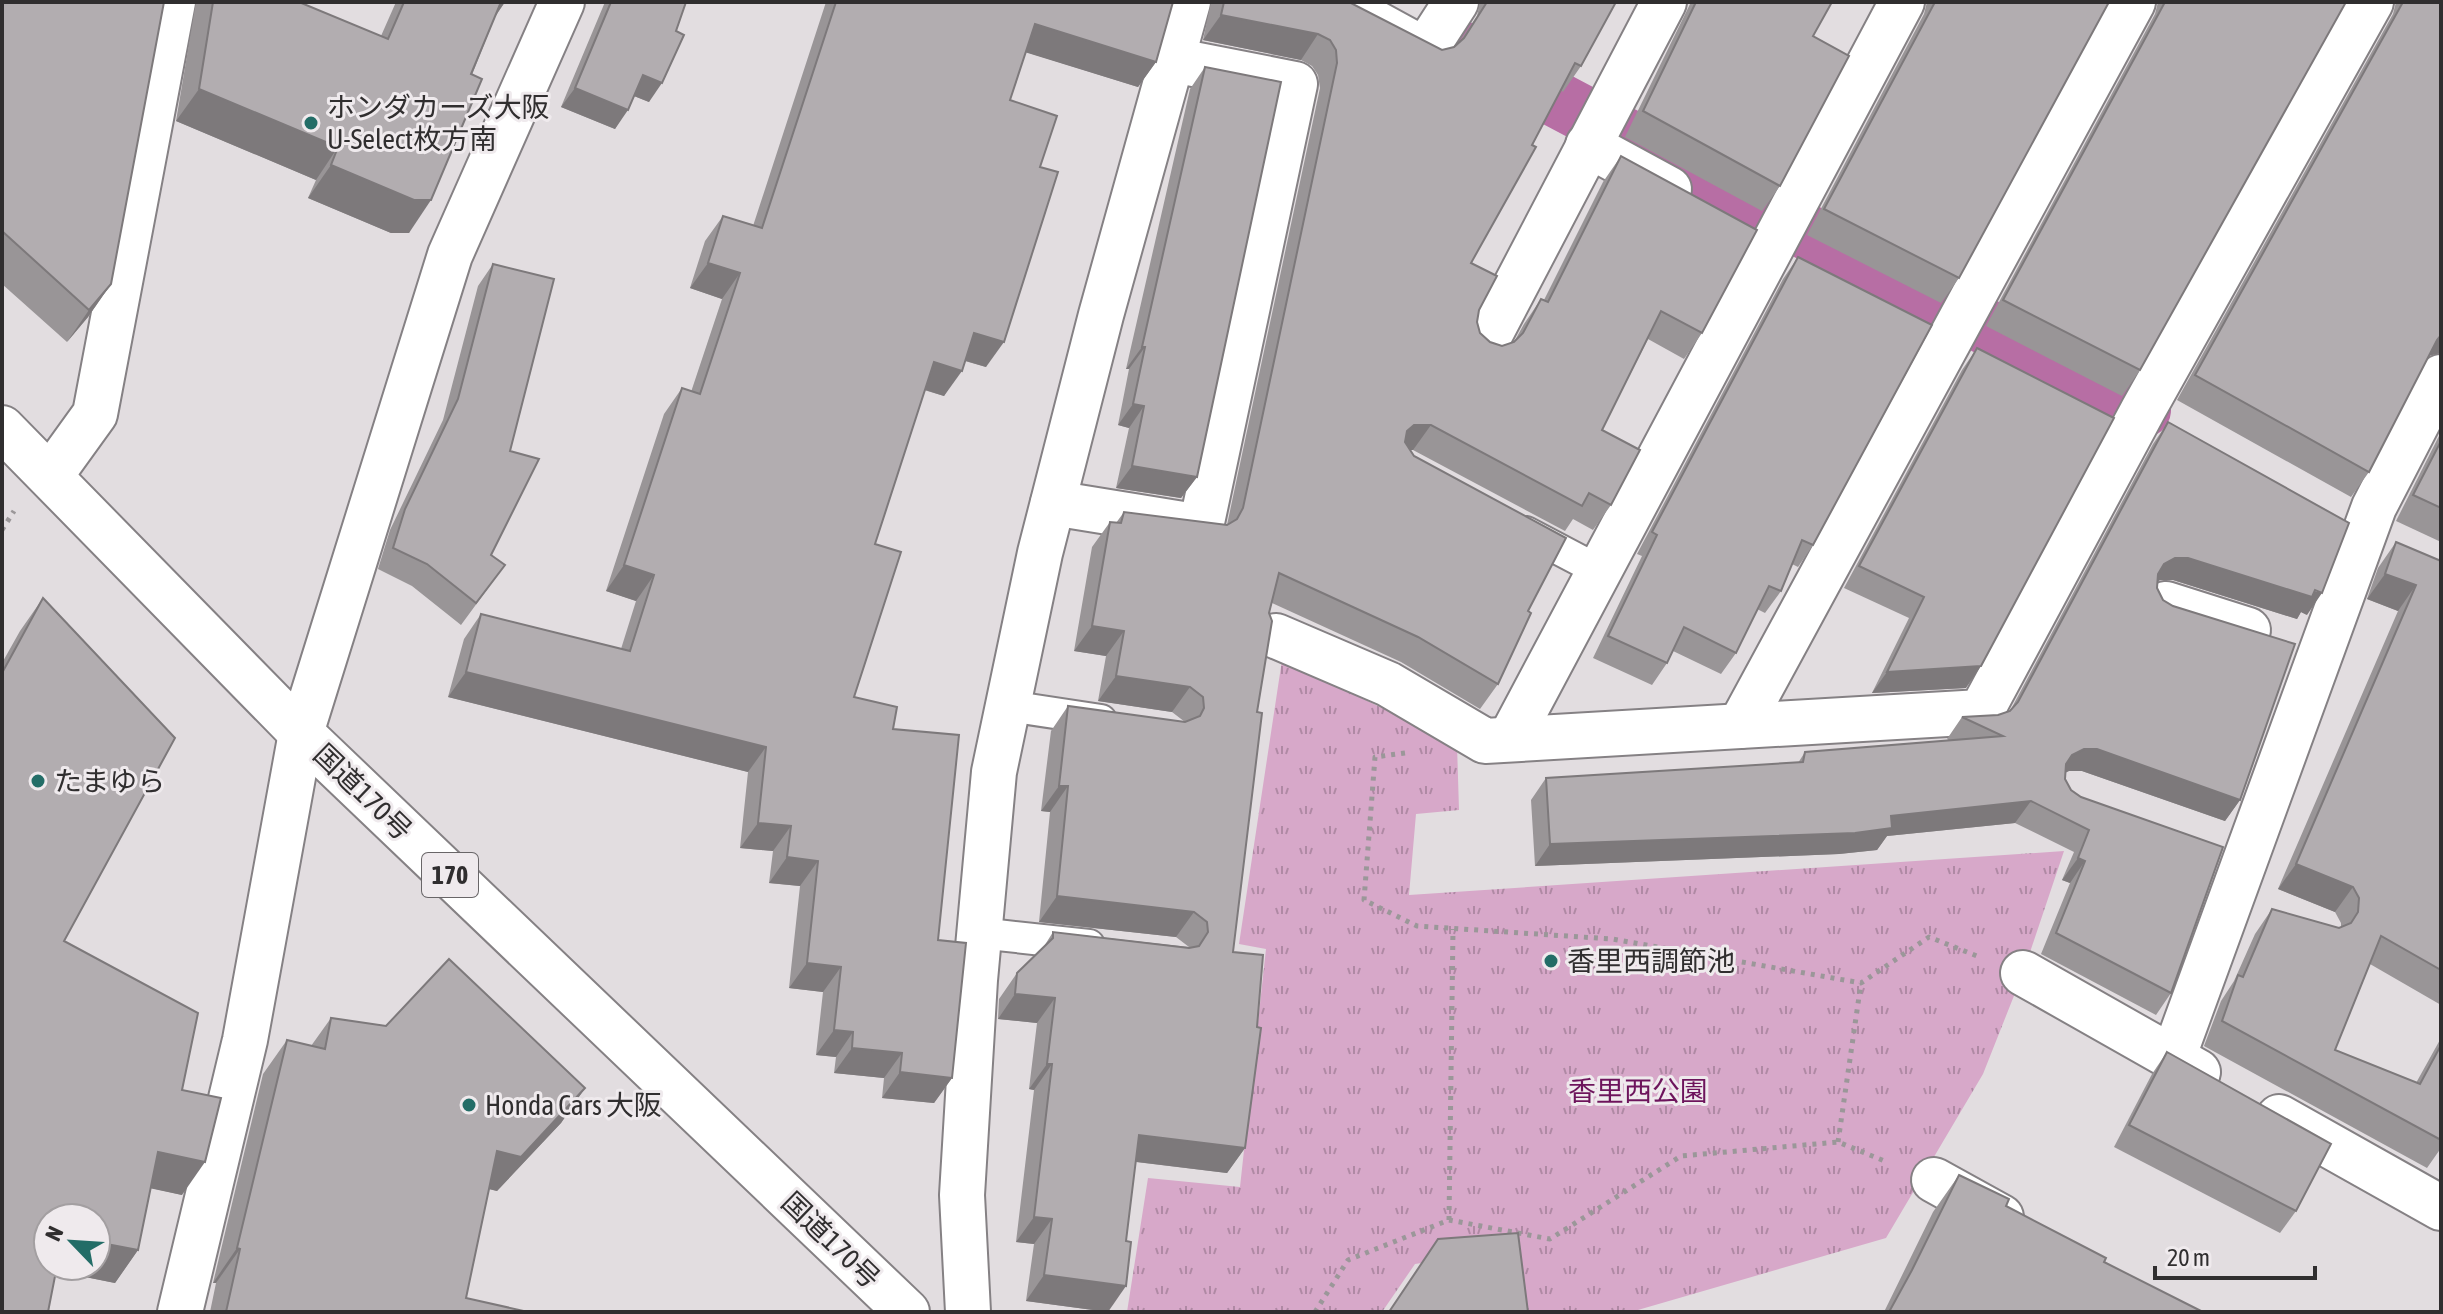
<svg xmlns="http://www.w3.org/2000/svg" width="2443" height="1314" viewBox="0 0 2443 1314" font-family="'Asap Condensed','Noto Sans JP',sans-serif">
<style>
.park{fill:url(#park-tufts)}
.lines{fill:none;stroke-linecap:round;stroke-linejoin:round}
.canal{stroke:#b76ea4;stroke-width:56}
.service-casing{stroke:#858184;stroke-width:34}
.minor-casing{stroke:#858184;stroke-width:48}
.trunk-casing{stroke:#858184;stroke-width:48}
.path{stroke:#9b9799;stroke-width:5;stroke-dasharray:4 6;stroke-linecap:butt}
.service{stroke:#fff;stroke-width:30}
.minor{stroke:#fff;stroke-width:44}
.trunk{stroke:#fff;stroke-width:44}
.wall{fill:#999597}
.shaded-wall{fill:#7d797b}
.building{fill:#b2adb0;stroke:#7d797b;stroke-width:2}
.poi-dot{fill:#236d67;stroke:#efeaed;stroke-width:3}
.labels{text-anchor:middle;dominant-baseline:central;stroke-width:6;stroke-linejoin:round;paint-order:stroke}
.shield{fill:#efeaed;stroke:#696668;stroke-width:2}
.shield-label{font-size:26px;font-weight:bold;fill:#302e2f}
.poi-label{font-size:28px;fill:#302e2f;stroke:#efeaed;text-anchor:start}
.street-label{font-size:28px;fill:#302e2f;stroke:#efeaed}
.park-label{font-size:28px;fill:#6d145c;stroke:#efeaed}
</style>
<defs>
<pattern id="park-tufts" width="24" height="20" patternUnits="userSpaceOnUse" patternTransform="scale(2)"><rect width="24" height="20" fill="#d7a8c9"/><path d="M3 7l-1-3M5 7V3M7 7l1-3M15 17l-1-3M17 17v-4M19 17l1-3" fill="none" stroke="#af89a4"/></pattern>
</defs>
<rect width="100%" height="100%" fill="#e2dde0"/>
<!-- park -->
<path class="park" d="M1282 660 1457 744 1459 810 1416 814 1409 895 2064 851 2023 973 1983 1074 1886 1238 1631 1312H1508L1500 1251 1415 1264 1382 1312H1127L1148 1178 1240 1187 1266 949 1239 944Z"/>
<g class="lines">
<!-- canal -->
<path class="canal" d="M1448 42 2143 410"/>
<defs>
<g id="service">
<path d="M1526 532 1600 571"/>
<path d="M1008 706 1101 720"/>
<path d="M979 933 1089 945"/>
</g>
<g id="minor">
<path d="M1337 2 1425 50 1456 2"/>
<path d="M1588 145 1669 189"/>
<path d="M1484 346 1664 2"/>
<path d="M51 475 95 414 173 2"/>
<path d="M1053 503 1201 527 1295 84 1173 60"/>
<path d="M2166 604 2248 630"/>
<path d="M1276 636 1388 684 1485 741 1981 712 2143 410 2371 2"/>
<path d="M1740 726 2133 2"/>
<path d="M1510 739 1902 2"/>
<path d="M2023 973 2198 1072"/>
<path d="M2173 1058 2374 507 2441 377"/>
<path d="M2279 1117 2441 1208"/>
<path d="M1934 1180 2001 1217"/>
<path d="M180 1312 245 1040 301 733 450 255 562 2"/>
<path d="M968 1312 962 1195 975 980 994 772 1040 553 1101 315 1188 2"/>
</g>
<path id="trunk" d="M2 428 301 733 907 1312"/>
</defs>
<!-- service casing -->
<use href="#service" class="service-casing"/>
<!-- minor casing -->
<use href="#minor" class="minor-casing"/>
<!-- trunk casing -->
<use href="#trunk" class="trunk-casing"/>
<!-- path -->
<g class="path">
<path d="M2 530 14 511"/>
<path d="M1405 753 1375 757 1364 900 1417 926 1612 939 1861 983 1929 937 1977 956"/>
<path d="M1838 1142 1861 983"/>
<path d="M1449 1220 1453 929"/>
<path d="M1315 1312 1348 1260 1449 1220 1550 1239 1681 1156 1838 1142 1887 1162"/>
</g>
<!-- service -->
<use href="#service" class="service"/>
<!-- minor -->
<use href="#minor" class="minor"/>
<!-- trunk -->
<use href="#trunk" class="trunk"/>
</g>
<!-- wall -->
<g class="wall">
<path d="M2 2 111 284 88 317 67 342 2 284Z"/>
<path d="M196 2H299L381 36 396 2H505L495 17 409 233H391L308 198 316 180 176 121Z"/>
<path d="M605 2H686L649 102 634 96 615 129 561 107Z"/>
<path d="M826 2H1173L1156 62 1138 87 1026 52 1010 100 1040 167 986 367 965 361 944 396 924 390 875 544 854 697 893 729 938 940 952 1078 934 1103 882 1098 884 1078 834 1073 836 1057 816 1055 823 992 789 988 800 886 769 883 773 851 740 848 748 772 448 697 464 639 481 614 621 649 636 601 606 591 664 414 682 388 691 392 722 299 690 288 705 241 723 216 753 226Z"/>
<path d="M1211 2H1349L1442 50 1454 47 1460 41 1477 16 1480 2H1616L1581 66 1563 92 1561 90 1471 263 1479 310 1477 322 1480 333 1490 342 1502 346 1514 342 1524 324 1541 299 1544 300 1603 182 1621 156 1702 333 1684 359 1648 339 1602 430 1611 505 1593 530 1573 519 1565 531 1413 450H1410L1528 611 1498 684 1480 709 1401 662 1272 603 1269 613 1257 712 1233 952 1245 1148 1227 1173 1136 1162 1108 1312 1026 1301 1034 1244 1016 1242 1034 1090 1029 1089 1037 1023 998 1019 999 999 1017 973 1043 948 1053 932 1189 947 1176 937 1039 922 1050 812 1041 811 1051 731 1068 706 1185 722 1172 712 1098 701 1106 656 1074 651 1092 547 1110 522 1116 523 1124 512 1227 525 1320 88 1318 75 1312 66 1301 60 1203 40Z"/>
<path d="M1691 2H1832L1813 36 1780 186 1762 211 1625 137Z"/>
<path d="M1927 2H2109L1959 278 1941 303 1807 235 1924 14Z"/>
<path d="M2158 2H2346L2140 370 2122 396 1986 326 2155 14Z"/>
<path d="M2396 2H2441L2439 352 2429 355 2369 472 2351 497 2177 400 2393 14Z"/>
<path d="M1205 67 1197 477 1181 498 1116 488 1129 428 1118 425 1129 369H1126L1190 89Z"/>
<path d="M1798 257 1813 545 1798 567 1792 564 1781 591 1765 613 1757 609 1736 653 1721 674 1673 651 1667 663 1652 685 1593 658 1642 556 1637 554 1783 279Z"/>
<path d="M493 264 510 451 491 555 505 565 461 625 412 586 378 569 390 530 443 420 478 286Z"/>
<path d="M1977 348 1966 688 1872 693 1909 618 1844 588 1962 370Z"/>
<path d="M2168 422 2307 615 2301 612 2297 619 2173 580H2160L2157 581V588L2240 800 2225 821 2082 771H2069L2065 772V779L2171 993 2156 1015 2041 954 2070 883 2062 880 2074 852 2015 823 1887 836 1877 850 1839 854 1535 866 1531 800 1546 778 1798 763 1805 752 1950 741 1947 739 1962 717 1998 715 2010 711 2153 444Z"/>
<path d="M2441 432V542L2396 521Z"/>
<path d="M2396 542 2441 561V1005L2370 964 2335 1050 2416 1083 2441 1038V1148L2427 1168 2204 1046 2221 1001 2234 981 2255 934 2272 909 2339 928 2341 927V923L2335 912 2278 889 2398 611 2367 599 2378 568Z"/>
<path d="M43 598 64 941 182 1090V1195L151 1188 138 1250 115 1283 56 1271 2 1312V663L20 631Z"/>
<path d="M331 1018 585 1088 561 1123 497 1191 489 1189 466 1298 523 1312H210L216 1283H213L263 1074 287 1040 311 1046Z"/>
<path d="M2167 1052 2296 1211 2280 1233 2114 1147 2152 1074Z"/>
<path d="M1959 1175 2006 1206 2104 1262 2203 1312H1884L1933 1212Z"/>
</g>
<!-- shaded-wall -->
<g class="shaded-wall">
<path d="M499 2H505L486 29Z"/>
<path d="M1221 15 1318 34 1301 60 1203 40Z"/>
<path d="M1035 24 1156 62 1138 87 1018 50Z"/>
<path d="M643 75 662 83 649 102 629 94Z"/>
<path d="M575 88 628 110 615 129 561 107Z"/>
<path d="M199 89 338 147 316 180 176 121Z"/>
<path d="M331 165 431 200 409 233H391L308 198Z"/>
<path d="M708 263 740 273 722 299 690 288Z"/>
<path d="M111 284 88 317 67 342 89 310Z"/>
<path d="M974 333 1004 342 986 367 956 358Z"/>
<path d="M2441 335V353L2428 356 2437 340Z"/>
<path d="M1142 347H1145L1129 369H1126Z"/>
<path d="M934 362 962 371 944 396 916 387Z"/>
<path d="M1133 404 1144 406 1129 428 1118 425Z"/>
<path d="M1414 425H1431L1413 450H1396L1407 431Z"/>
<path d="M1132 466 1197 477 1181 498 1116 488Z"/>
<path d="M2175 558H2188L2322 593 2307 615 2301 612 2297 619 2173 580H2160L2149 586 2164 564Z"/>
<path d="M624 565 654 575 636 601 606 591Z"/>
<path d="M2385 574 2416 585 2398 611 2367 599Z"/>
<path d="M1092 626 1124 631 1106 656 1074 651Z"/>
<path d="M1981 666 1966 688 1872 693 1887 672Z"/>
<path d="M466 672 766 747 748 772 448 697Z"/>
<path d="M1116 676 1190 687 1172 712 1098 701Z"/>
<path d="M2084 749H2097L2240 800 2225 821 2082 771H2069L2057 777 2072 755Z"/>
<path d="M1059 786H1068L1050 812 1041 811Z"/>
<path d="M2031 801 2015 823 1887 836 1877 850 1839 854 1535 866 1550 844 1891 816Z"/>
<path d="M758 823 791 826 773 851 740 848Z"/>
<path d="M787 857 818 861 800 886 769 883Z"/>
<path d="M2078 858 2085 861 2070 883 2062 880Z"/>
<path d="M2296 864 2353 887 2335 912 2278 889Z"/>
<path d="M1057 896 1194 912 1176 937 1039 922Z"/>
<path d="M807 963 841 967 823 992 789 988Z"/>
<path d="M1015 994 1055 998 1037 1023 998 1019Z"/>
<path d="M834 1030 853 1032 836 1057 816 1055Z"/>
<path d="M852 1048 902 1053 884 1078 834 1073Z"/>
<path d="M1047 1064H1052L1034 1090 1029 1089Z"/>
<path d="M900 1072 952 1078 934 1103 882 1098Z"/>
<path d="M585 1088 561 1123 497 1191 473 1185 497 1151Z"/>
<path d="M1139 1135 1245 1148 1227 1173 1121 1160Z"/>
<path d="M158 1152 205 1162 182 1195 135 1185Z"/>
<path d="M1034 1217 1052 1219 1034 1244 1016 1242Z"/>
<path d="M96 1242 138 1250 115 1283 40 1268 48 1266H96Z"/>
<path d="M237 1248 240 1249 216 1283H213Z"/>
<path d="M1044 1275 1126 1286 1108 1312 1026 1301Z"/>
</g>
<!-- building -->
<g class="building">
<path d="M2 2H164L111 284 89 310 2 231Z"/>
<path d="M213 2H299L388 39 404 2H501L471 74 482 79 431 200H414L331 165 338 147 199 89Z"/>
<path d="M611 2H686L676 31 684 35 662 83 643 75 628 110 575 88Z"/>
<path d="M836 2H1173L1156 62 1035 24 1010 100 1057 116 1040 167 1058 172 1004 342 974 333 962 371 934 362 875 544 901 552 854 697 897 707 893 729 959 735 938 940 966 943 952 1078 900 1072 902 1053 852 1048 853 1032 834 1030 841 967 807 963 818 861 787 857 791 826 758 823 766 747 466 672 481 614 630 651 654 575 624 565 682 388 700 394 740 273 708 263 723 216 762 228Z"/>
<path d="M1224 2H1349L1442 50 1454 47 1464 38 1487 2H1616L1581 66 1575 63 1532 145 1536 147 1471 263 1497 276 1479 310 1477 322 1480 333 1490 342 1502 346 1514 342 1523 333 1541 299 1548 302 1621 156 1757 230 1702 333 1661 311 1602 430 1640 450 1611 505 1589 493 1582 506 1431 425H1414L1407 431 1405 442 1414 456 1566 538 1528 611 1531 613 1498 684 1418 637 1279 573 1269 613 1272 621 1257 712 1262 713 1233 952 1263 955 1257 1027 1261 1028 1245 1148 1139 1135 1126 1241 1131 1242 1126 1286 1044 1275 1052 1219 1034 1217 1052 1064H1047L1055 998 1015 994 1017 973 1053 938V932L1189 948 1199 946 1208 932 1207 922 1194 912 1057 896 1068 786H1059L1068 706 1185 722 1200 716 1204 708 1203 697 1190 687 1116 676 1124 631 1092 626 1110 522 1121 523 1124 512 1227 525 1237 519 1243 508 1337 63 1336 50 1330 40 1318 34 1221 15Z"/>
<path d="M1696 2H1832L1813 36 1849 56 1780 186 1643 111Z"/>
<path d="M1935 2H2109L1959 278 1824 209Z"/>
<path d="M2165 2H2346L2140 370 2003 300Z"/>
<path d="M2403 2H2441V335L2437 340 2369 472 2195 375Z"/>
<path d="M1205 67 1281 82 1197 477 1132 466 1144 406 1133 404 1145 347H1142Z"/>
<path d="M1798 257 1932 325 1813 545 1802 540 1781 591 1769 586 1736 653 1684 627 1667 663 1608 636 1657 535 1652 532Z"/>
<path d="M493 264 554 279 510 451 539 459 491 555 505 565 476 603 427 564 393 548 405 509 458 399Z"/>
<path d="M1977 348 2114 418 1981 666 1887 672 1924 597 1859 566Z"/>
<path d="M2168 422 2349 523 2322 593 2315 590 2312 597 2188 558H2175L2164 564 2158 574 2157 588 2163 600 2173 606 2295 644 2240 800 2097 749H2084L2072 755 2066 764 2065 779 2071 790 2081 797 2223 847 2171 993 2056 933 2085 861 2078 858 2089 830 2031 801 1891 816 1892 828 1855 833 1550 844 1546 778 1803 762 1805 752 2003 736 1962 717 1998 715 2010 711 2018 702Z"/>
<path d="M2441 441V508L2413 495Z"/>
<path d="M2396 542 2441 561V970L2381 936 2335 1050 2420 1084 2441 1045V1140L2222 1021 2238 975 2243 977 2272 909 2339 928 2351 923 2358 912 2359 898 2353 887 2296 864 2416 585 2385 574Z"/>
<path d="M43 598 175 738 64 941 198 1013 182 1090 221 1098 205 1162 158 1152 138 1250 96 1242V1218H48V1266H57L48 1312H2V673Z"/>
<path d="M449 959 585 1088 521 1157 497 1151 466 1298 524 1311 523 1312H226L240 1249 237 1248 287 1040 325 1049 331 1018 386 1026Z"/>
<path d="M2167 1052 2331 1144 2296 1211 2129 1125Z"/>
<path d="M1959 1175 2009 1199 2006 1206 2106 1258 2104 1262 2203 1312H1889L1912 1270Z"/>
<path d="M1518 1233 1528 1312H1389L1438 1239Z"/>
</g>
<!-- markers -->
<g class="poi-dot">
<circle cx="311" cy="123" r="8"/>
<circle cx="38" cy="781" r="8"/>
<circle cx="1551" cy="961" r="8"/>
<circle cx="469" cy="1105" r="8"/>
</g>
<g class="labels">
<!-- shield labels -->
<rect class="shield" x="422" y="853" width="56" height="44" rx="6"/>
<g class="shield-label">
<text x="450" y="875">170</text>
</g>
<!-- poi labels -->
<g class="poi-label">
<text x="327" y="107">ホンダカーズ大阪<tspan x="327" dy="32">U-Select枚方南</tspan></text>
<text x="54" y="781">たまゆら</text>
<text x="1567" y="961">香里西調節池</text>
<text x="485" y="1105">Honda Cars 大阪</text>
</g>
<!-- street labels -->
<g class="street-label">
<text transform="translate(363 792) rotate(44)">国道170号</text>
<text transform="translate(831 1240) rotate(44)">国道170号</text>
</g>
<!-- park labels -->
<g class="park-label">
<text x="1638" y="1091">香里西公園</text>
</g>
</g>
<!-- border -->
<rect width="2443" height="1314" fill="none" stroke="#302e2f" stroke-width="8"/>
<!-- north arrow -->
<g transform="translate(72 1242) rotate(295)"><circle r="38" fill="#efeaed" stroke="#a39fa1" stroke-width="2"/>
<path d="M0-6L14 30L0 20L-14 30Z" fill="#236d67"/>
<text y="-12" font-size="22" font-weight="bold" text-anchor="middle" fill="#302e2f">N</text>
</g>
<!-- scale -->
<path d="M2155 1266v12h160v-12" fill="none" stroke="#302e2f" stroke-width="4"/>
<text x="2167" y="1266" font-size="24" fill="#302e2f" stroke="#efeaed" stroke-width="6" paint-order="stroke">20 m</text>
</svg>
